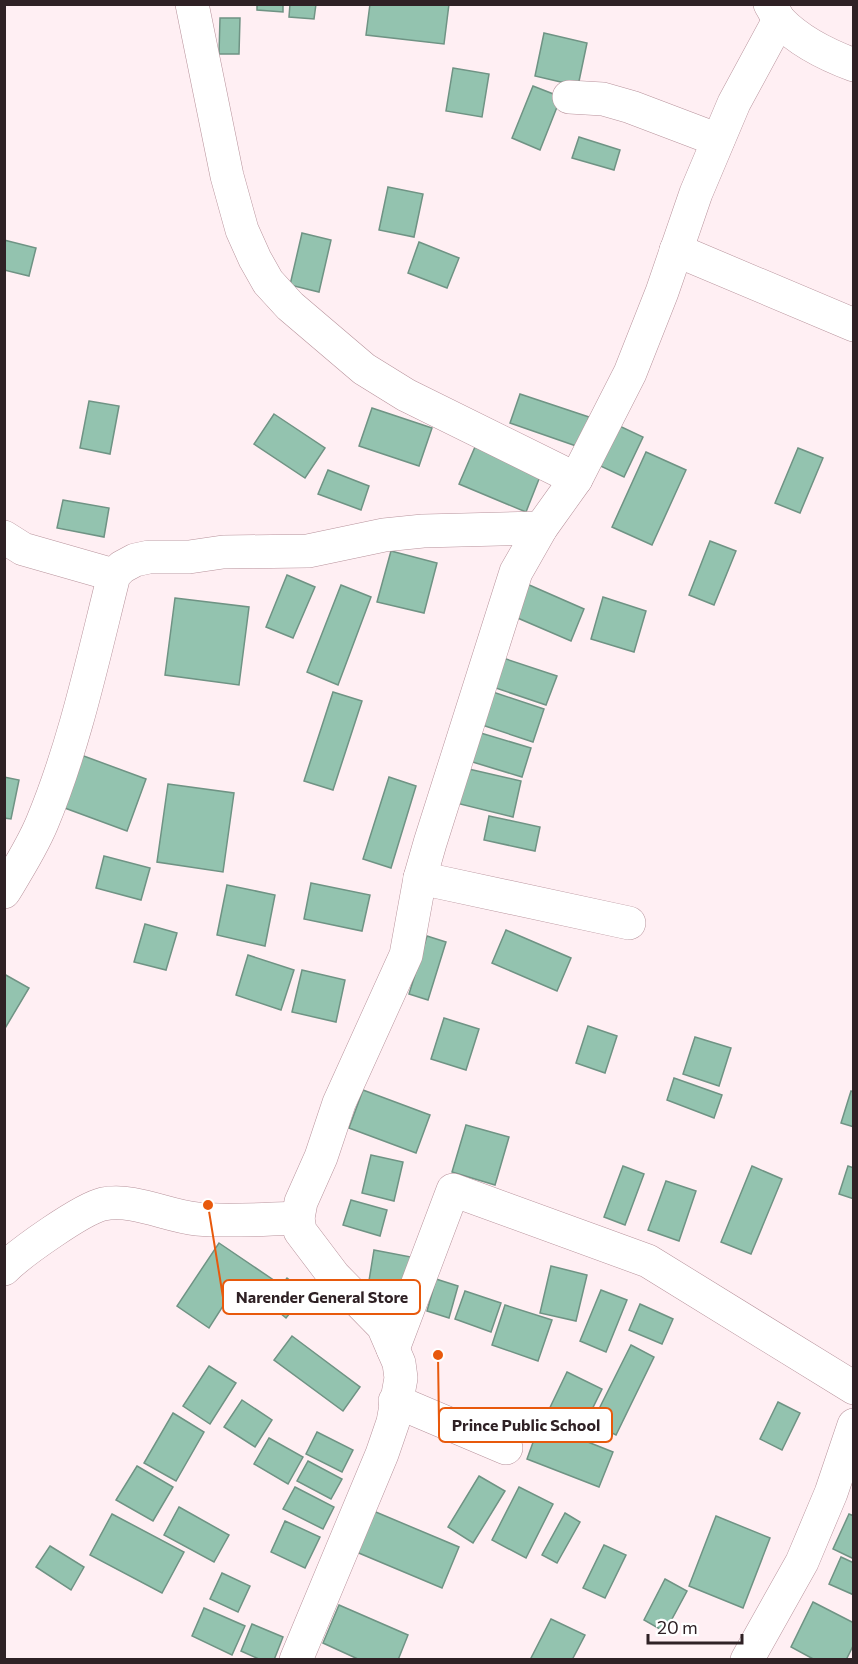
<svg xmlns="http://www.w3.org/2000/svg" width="858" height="1664" viewBox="0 0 858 1664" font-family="Commissioner,sans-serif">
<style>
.building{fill:#93c3af;stroke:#6f9384;stroke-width:1.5}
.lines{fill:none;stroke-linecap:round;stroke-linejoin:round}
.minor-casing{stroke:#b8939c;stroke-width:34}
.minor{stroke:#fff;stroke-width:33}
.leader{fill:none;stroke:#e8590c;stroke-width:2}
.callout-dot{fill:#e8590c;stroke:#fff;stroke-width:2}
.callout{fill:#fff;stroke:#e8590c;stroke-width:2}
.callout-label{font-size:16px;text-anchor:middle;font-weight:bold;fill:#2f2125}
</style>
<rect width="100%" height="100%" fill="#ffeff3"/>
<!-- building -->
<g class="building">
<path d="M257 4H283V12L257 10Z"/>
<path d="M290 4H316L314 19 289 17Z"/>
<path d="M370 4H449L444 44 366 35Z"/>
<path d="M220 18H240L239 54H219Z"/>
<path d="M544 33 587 43 578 86 535 76Z"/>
<path d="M453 68 489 74 482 117 446 111Z"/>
<path d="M533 86 561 97 540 150 512 138Z"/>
<path d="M579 137 620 150 614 170 572 158Z"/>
<path d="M388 187 423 194 414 237 379 230Z"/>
<path d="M302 233 331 240 319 292 290 285Z"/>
<path d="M4 240 36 248 29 276 4 270Z"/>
<path d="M419 242 459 258 447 288 408 273Z"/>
<path d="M520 394 589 417 579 447 510 423Z"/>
<path d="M89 401 119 406 110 454 80 448Z"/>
<path d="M372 408 432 428 419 466 359 446Z"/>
<path d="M274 414 325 448 305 478 254 444Z"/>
<path d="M613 423 643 437 624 477 594 463Z"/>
<path d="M475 447 541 474 526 512 459 484Z"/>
<path d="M798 448 823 458 800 513 775 503Z"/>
<path d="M646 452 686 470 652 545 612 527Z"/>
<path d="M328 470 369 486 361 510 318 494Z"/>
<path d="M63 500 109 508 104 537 57 528Z"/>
<path d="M710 541 736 551 714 605 689 595Z"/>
<path d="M391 551 437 563 424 613 377 602Z"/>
<path d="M287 575 315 587 293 638 266 627Z"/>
<path d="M527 584 584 609 571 641 513 616Z"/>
<path d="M341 585 371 597 338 685 307 672Z"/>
<path d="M603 597 646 611 634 652 591 639Z"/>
<path d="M175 598 249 607 239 685 165 675Z"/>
<path d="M497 656 557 676 546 705 487 685Z"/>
<path d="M484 689 544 709 533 742 473 722Z"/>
<path d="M333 692 362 701 333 790 304 781Z"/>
<path d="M474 731 531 748 522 777 466 760Z"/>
<path d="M81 755 146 779 127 831 62 807Z"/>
<path d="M460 767 521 781 513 817 452 802Z"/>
<path d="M4 777 19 780 11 819 4 818Z"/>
<path d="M389 777 416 786 391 868 363 859Z"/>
<path d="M168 784 234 793 223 872 157 862Z"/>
<path d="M489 816 540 827 535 851 484 840Z"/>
<path d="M104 856 150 868 141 900 96 888Z"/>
<path d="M311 883 370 895 362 931 304 919Z"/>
<path d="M227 885 275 895 265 946 217 935Z"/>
<path d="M145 924 177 933 166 970 134 962Z"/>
<path d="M506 930 571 958 557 991 492 963Z"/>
<path d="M427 936 446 942 428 1000 409 994Z"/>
<path d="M248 955 294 970 281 1010 236 995Z"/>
<path d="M302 970 345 980 336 1022 292 1012Z"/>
<path d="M4 974 29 988 4 1030Z"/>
<path d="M444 1018 479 1029 466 1070 431 1059Z"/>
<path d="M588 1026 617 1036 605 1073 576 1063Z"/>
<path d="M695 1037 731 1048 719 1086 683 1074Z"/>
<path d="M674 1078 722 1095 714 1118 667 1100Z"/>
<path d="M363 1090 430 1115 416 1153 349 1128Z"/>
<path d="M851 1091 854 1092V1127L841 1123Z"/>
<path d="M466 1125 509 1137 495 1185 452 1172Z"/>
<path d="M371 1155 403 1162 394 1201 362 1193Z"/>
<path d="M623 1166 644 1174 625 1225 604 1217Z"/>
<path d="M752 1166 782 1179 751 1254 721 1242Z"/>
<path d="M848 1166 854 1168V1199L839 1194Z"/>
<path d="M666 1181 696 1191 679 1241 648 1230Z"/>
<path d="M351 1200 387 1210 380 1236 343 1225Z"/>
<path d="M219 1243 275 1281 262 1301 237 1284 209 1328 177 1306Z"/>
<path d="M374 1250 411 1257 405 1293 368 1287Z"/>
<path d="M551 1266 587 1275 576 1321 540 1313Z"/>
<path d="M287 1278 306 1293 286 1318 268 1303Z"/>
<path d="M436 1279 458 1286 449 1318 427 1311Z"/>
<path d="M601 1290 627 1300 606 1352 580 1341Z"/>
<path d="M465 1291 501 1303 491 1332 455 1319Z"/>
<path d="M640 1304 673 1319 662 1344 629 1330Z"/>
<path d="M505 1305 552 1320 538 1361 492 1345Z"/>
<path d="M292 1336 360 1387 343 1411 274 1360Z"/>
<path d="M631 1345 654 1357 616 1435 592 1423Z"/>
<path d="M209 1366 236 1383 210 1424 183 1406Z"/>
<path d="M567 1372 602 1389 579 1436 545 1418Z"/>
<path d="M242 1400 272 1420 255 1447 224 1427Z"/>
<path d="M778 1402 800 1413 782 1450 760 1439Z"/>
<path d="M173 1413 204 1432 176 1481 144 1463Z"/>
<path d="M540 1423 613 1452 599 1487 527 1459Z"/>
<path d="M317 1432 353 1450 342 1472 306 1454Z"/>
<path d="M269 1438 303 1457 288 1484 254 1464Z"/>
<path d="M308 1461 342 1479 331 1499 297 1481Z"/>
<path d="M137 1466 173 1487 153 1521 116 1500Z"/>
<path d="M479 1476 505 1491 473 1543 448 1527Z"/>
<path d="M295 1487 334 1507 323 1529 283 1509Z"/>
<path d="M519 1487 553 1504 526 1558 492 1540Z"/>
<path d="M179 1507 229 1535 214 1562 164 1535Z"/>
<path d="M371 1510 459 1547 442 1588 354 1551Z"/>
<path d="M565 1513 580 1522 557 1563 542 1555Z"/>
<path d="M112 1514 184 1552 162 1593 90 1555Z"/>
<path d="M849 1514 854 1516V1559L833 1549Z"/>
<path d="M716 1516 770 1538 743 1608 689 1586Z"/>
<path d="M285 1521 320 1537 305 1568 271 1552Z"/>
<path d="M604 1545 626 1555 605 1598 583 1588Z"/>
<path d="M50 1546 84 1567 71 1590 36 1567Z"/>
<path d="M841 1557 854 1563V1595L829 1584Z"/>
<path d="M222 1573 250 1586 238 1612 210 1599Z"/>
<path d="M665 1579 687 1591 665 1632 644 1620Z"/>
<path d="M813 1602 854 1623V1644L846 1660H815L791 1647Z"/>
<path d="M339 1605 408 1635 398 1660H360L323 1643Z"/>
<path d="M204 1608 245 1626 232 1655 192 1636Z"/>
<path d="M551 1619 585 1635 572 1660H530Z"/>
<path d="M252 1624 283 1637 274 1660H261L241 1651Z"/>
</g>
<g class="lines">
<defs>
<g id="minor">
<path d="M192 4 227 176 242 230 255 259 268 282 290 306 364 369 406 395 576 479"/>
<path d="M770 4C774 10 776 16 780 21 800 42 827 55 854 65"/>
<path d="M569 97 603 99 631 107 718 140"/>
<path d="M676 250 854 325"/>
<path d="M4 537 23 549 114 575"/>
<path d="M420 878 629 923"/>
<path d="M4 892C18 869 32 847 42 823 75 744 93 658 114 575L122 567 135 560 149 557H189L223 552 308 551 384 535 423 531 541 528"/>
<path d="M4 1269C21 1252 82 1209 103 1204 134 1198 167 1216 197 1219 231 1222 264 1219 298 1218"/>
<path d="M393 1349 453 1190 648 1261 854 1388"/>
<path d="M395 1401 506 1448"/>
<path d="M296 1660 382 1454 393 1422 401 1378 399 1363 383 1326 334 1276 300 1231 298 1218 301 1202 321 1157 339 1103 406 955 420 878 430 843 516 572 541 528 576 479 630 373 662 292 696 193 734 103 779 20"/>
<path d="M747 1660 802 1562 831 1493 854 1425"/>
</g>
</defs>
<!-- minor casing -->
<use href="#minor" class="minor-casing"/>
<!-- minor -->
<use href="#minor" class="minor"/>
</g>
<!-- callouts -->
<path class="leader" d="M208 1205L223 1297M438 1355L439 1425"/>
<g class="callout-dot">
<circle cx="208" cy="1205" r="6"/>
<circle cx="438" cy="1355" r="6"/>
</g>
<g class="callout">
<rect x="223" y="1280" width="197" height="34" rx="6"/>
<rect x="439" y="1408" width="173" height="34" rx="6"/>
</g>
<g class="callout-label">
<text x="322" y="1303">Narender General Store</text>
<text x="526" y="1431">Prince Public School</text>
</g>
<!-- border -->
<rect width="858" height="1664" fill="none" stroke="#2f2125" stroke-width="12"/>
<!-- scale -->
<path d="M648 1634v9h94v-9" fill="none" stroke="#2f2125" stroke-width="3"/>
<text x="657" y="1634" font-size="18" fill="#2f2125" stroke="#ffffff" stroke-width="4.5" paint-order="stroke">20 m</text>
</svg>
